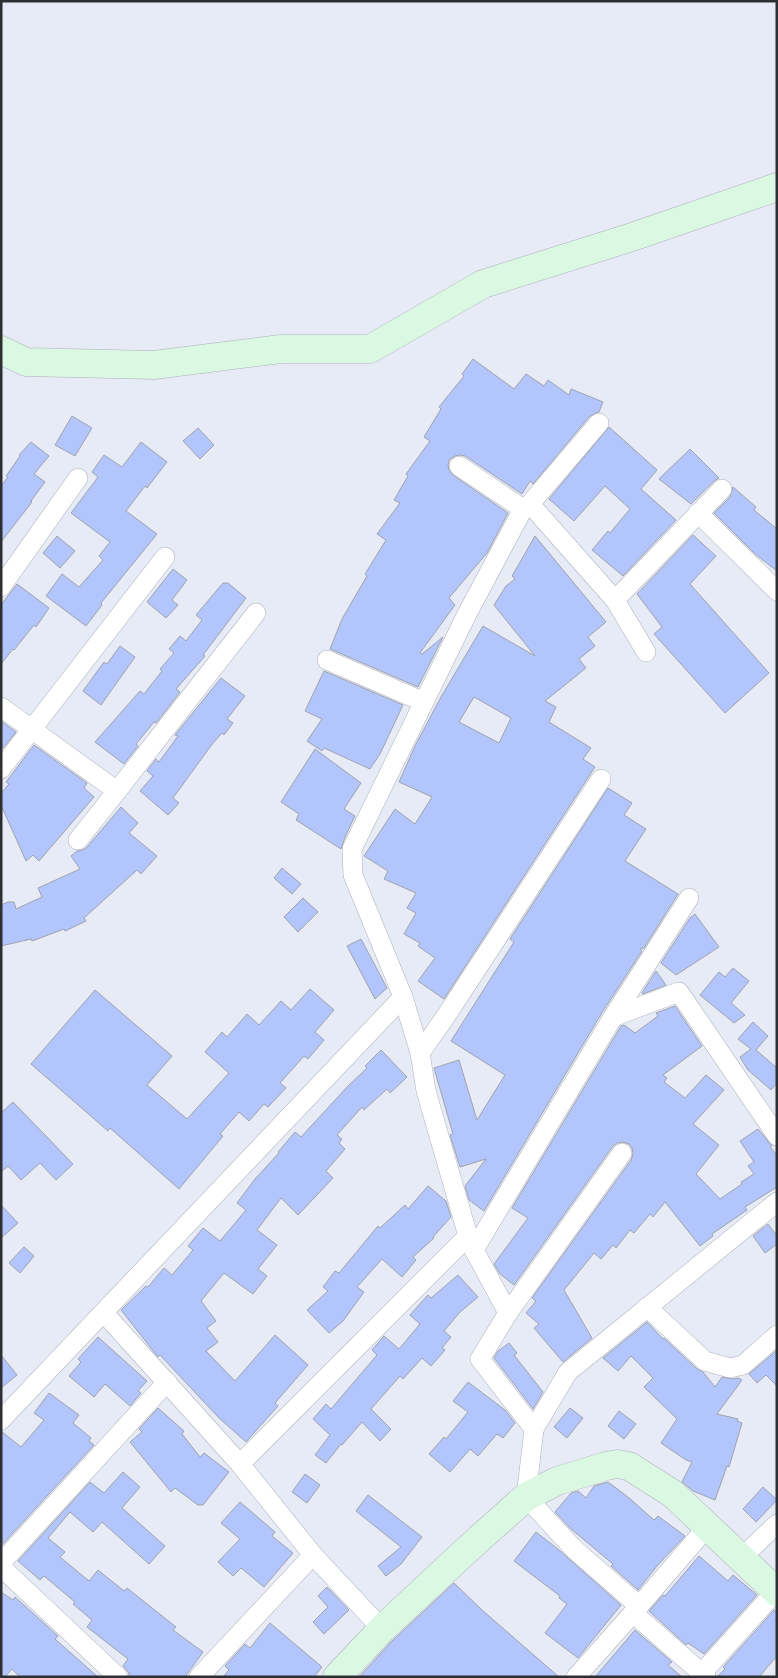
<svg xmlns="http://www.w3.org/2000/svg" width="778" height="1678" viewBox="0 0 778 1678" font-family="Bitter,serif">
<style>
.building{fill:#b2c5fc;stroke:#9fa3ad;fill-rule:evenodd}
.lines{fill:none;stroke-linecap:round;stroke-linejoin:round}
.street-casing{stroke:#acb0ba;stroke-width:20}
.secondary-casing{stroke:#acb0ba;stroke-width:29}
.street{stroke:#fff;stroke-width:19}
.secondary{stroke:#dbf8e3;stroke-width:28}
</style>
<rect width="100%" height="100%" fill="#e7ebf6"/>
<!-- building -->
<g class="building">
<path d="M473 359 514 389 526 374 544 386 548 380 569 395 571 389 603 402 599 412 590 416 533 484 530 481 522 494 465 456 460 455 455 456 449 460 448 465 449 470 453 475 508 513 487 553 449 598 455 605 420 653 422 654 443 637 418 687 330 649 342 619 367 576 365 574 386 540 377 534 400 503 394 500 408 476 406 474 430 441 424 437 441 409 439 407 464 376 462 374Z"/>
<path d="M72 416 92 428 75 456 55 445Z"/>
<path d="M609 427 657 470 641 489 676 520 623 576 592 550 608 531 610 533 630 509 605 486 574 521 549 499Z"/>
<path d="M198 428 214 445 200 459 183 441Z"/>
<path d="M31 442 49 456 34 474 45 482 31 501 32 502 1 542V486L8 477 6 476 20 456 19 455Z"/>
<path d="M141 442 167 462 147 488 145 486 126 511 157 534 101 603 102 605 86 626 46 596 62 574 79 587 103 560 99 556 110 542 71 513 98 477 92 472 104 455 122 467Z"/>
<path d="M690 449 719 478 714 481 691 504 659 479Z"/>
<path d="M733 487 756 507 754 510 777 529V571L755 554 714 513 730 497Z"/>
<path d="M693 535 716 556 690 584 769 673 725 713 654 634 662 627 637 594Z"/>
<path d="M57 536 75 551 60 568 43 553Z"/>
<path d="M535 536 606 622 588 637 595 646 579 659 586 668 545 701 556 707 549 722 591 748 583 759 595 767 444 999 418 981 435 958 418 946 420 943 404 934 416 913 407 908 416 893 384 879 388 871 364 856 395 809 415 824 432 797 399 782 415 746 441 697 483 626 535 656 494 605 506 586 515 579 512 576ZM474 697 511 718 499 743 459 722Z"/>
<path d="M173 569 187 580 172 600 178 605 166 618 147 602Z"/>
<path d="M223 583H228L246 598 203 655 205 656 176 689 180 692 156 723 154 722 136 744 138 746 124 764 95 742 140 691 144 694 162 671 160 669 174 653 169 649 180 636 186 641 202 620 196 615Z"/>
<path d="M17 584 49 608 36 627 34 625 14 650 13 649 1 664V605Z"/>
<path d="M120 646 135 657 101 705 83 691 104 662 107 664Z"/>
<path d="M324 671 403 705 380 754 370 769 324 748 322 751 307 741 322 719 305 711Z"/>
<path d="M221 678 245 696 227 719 233 723 224 735 222 733 213 743 173 798 179 803 168 815 140 791 153 776 147 771 156 759 159 762 178 736 175 735Z"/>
<path d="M1 721 16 732 3 748 1 747Z"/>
<path d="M34 745 87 783 84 788 94 797 39 861 33 855 26 861 1 805V793L9 784 6 782Z"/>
<path d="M315 749 361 783 344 809 355 816 345 837 341 849 296 820 299 814 281 802Z"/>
<path d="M608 788 632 803 624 815 646 829 625 861 678 894 644 948 640 949 642 951 603 1011 484 1211 469 1200 465 1186 486 1159 460 1167 450 1135 453 1134 434 1068 459 1060 477 1120 505 1075 451 1041 514 942 510 939Z"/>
<path d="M121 807 138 823 129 833 157 856 141 874 137 870 84 918 86 921 65 931 64 929 32 941 31 939 1 946V905L8 902H14L16 909 42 897 38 888 80 869 71 856 77 851 83 850 87 847Z"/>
<path d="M282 868 301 884 292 894 274 878Z"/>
<path d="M303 898 318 912 298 932 284 917Z"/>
<path d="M695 914 719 947 676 975 661 963 690 918Z"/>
<path d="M361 939 387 988 375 999 347 946Z"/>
<path d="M733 968 749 981 731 1003 745 1015 734 1023 700 995 719 972 725 977Z"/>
<path d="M656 971 666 985 643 994 642 993Z"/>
<path d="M310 989 334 1010 315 1032 324 1040 308 1059 304 1056 280 1083 286 1088 268 1107 264 1104 249 1121 239 1112 220 1134 223 1136 179 1189 110 1128 108 1131 31 1064 95 990 172 1056 147 1085 187 1119 229 1073 205 1052 222 1032 227 1037 247 1014 259 1025 281 1001 291 1010Z"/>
<path d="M675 1006 702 1046 663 1075 667 1078 664 1082 685 1098 706 1075 724 1090 693 1124 719 1145 696 1174 720 1199 742 1184 741 1182 754 1174 748 1166 754 1162 740 1141 758 1129 772 1146 770 1147 777 1155V1187L745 1207 747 1210 712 1234 713 1236 700 1246 665 1202 653 1217 650 1214 634 1233 630 1230 616 1248 613 1245 601 1259 594 1253 564 1290 592 1338 563 1362 534 1328 539 1324 526 1313 536 1301 532 1298 631 1160 633 1154 632 1148 629 1144 623 1142 617 1143 613 1146 514 1285 500 1274 494 1264 528 1218 512 1208 621 1026 624 1025 635 1033 658 1016 656 1013Z"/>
<path d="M753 1022 768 1036 756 1050 777 1068V1083L771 1090 748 1070 740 1057 751 1049 738 1039Z"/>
<path d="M381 1050 407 1077 390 1093 387 1089 364 1110 362 1107 337 1135 342 1139 339 1143 345 1149 326 1171 333 1178 298 1215 281 1198 257 1230 277 1245 258 1269 267 1276 253 1294 224 1273 201 1301 216 1321 207 1328 218 1342 206 1351 235 1381 275 1335 308 1365 275 1403 278 1406 246 1442 219 1418 160 1355 158 1357 121 1310 146 1286 148 1287 164 1268 172 1275 193 1250 188 1246 203 1228 220 1241 246 1210 237 1203 255 1179 279 1153 278 1152 295 1132 301 1137 348 1086 367 1068 365 1066Z"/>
<path d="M13 1102 73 1164 56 1180 40 1163 21 1180 8 1166 1 1172V1113Z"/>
<path d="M428 1186 446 1201 451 1217 433 1237 434 1238 413 1257 416 1260 402 1277 382 1259 357 1287 364 1292 343 1321 329 1333 307 1310 328 1291 323 1287 335 1271 339 1273 378 1226 380 1228 405 1205 408 1209Z"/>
<path d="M1 1205 18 1223 1 1238Z"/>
<path d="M768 1224 777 1236V1244L765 1253 753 1236Z"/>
<path d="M24 1247 34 1256 20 1273 9 1263Z"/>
<path d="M458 1275 478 1297 460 1312 444 1331 451 1337 442 1348 445 1350 431 1366 422 1358 403 1379 400 1376 371 1409 391 1429 380 1441 362 1422 342 1445 341 1444 326 1463 315 1455 330 1435 313 1419 326 1404 331 1409 377 1355 372 1350 384 1336 399 1349 420 1324 410 1315 428 1295 431 1298Z"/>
<path d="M647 1322 663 1339 664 1338 697 1369 703 1372 715 1387 722 1377 732 1379 739 1378 742 1380 717 1414 738 1419 737 1421 742 1423 729 1467 727 1466 715 1500 693 1491 682 1482 692 1462 686 1460 661 1443 677 1419 644 1387 653 1378 631 1356 618 1371 603 1358Z"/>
<path d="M98 1337 147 1381 138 1391 141 1393 130 1406 105 1384 94 1397 69 1376 81 1362 78 1359Z"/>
<path d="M509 1343 517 1353 514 1355 543 1392 533 1409 494 1358 498 1351Z"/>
<path d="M777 1350V1386L766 1375 757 1383 749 1374Z"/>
<path d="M1 1355 17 1375 1 1388Z"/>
<path d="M468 1382 505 1410 515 1423 503 1438 497 1434 478 1456 470 1449 450 1472 429 1454 444 1437 446 1439 468 1412 453 1401Z"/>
<path d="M49 1393 79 1415 73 1423 91 1438 89 1441 94 1445 1 1546V1431L21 1447 44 1420 34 1413Z"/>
<path d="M158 1408 184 1431 182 1434 200 1457 204 1453 229 1472 203 1505H198L175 1488 171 1492 130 1442 142 1432 139 1429Z"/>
<path d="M570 1408 583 1418 567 1438 554 1427Z"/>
<path d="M619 1411 636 1424 624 1439 608 1426Z"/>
<path d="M123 1472 140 1487 122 1508 165 1546 149 1564 102 1522 93 1532 70 1512 48 1538 65 1552 60 1557 89 1581 98 1570 124 1591 127 1588 176 1627 173 1630 203 1652 185 1677H129V1673L123 1666 128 1659 87 1627 92 1620 73 1604 75 1602 44 1576 40 1580 18 1561 90 1482 104 1493Z"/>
<path d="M305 1474 320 1485 307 1503 292 1492Z"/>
<path d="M608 1482 628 1497 654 1520 658 1516 685 1536 657 1566 638 1590 611 1566 613 1564 571 1529 555 1512 571 1493 578 1491 586 1498 594 1486Z"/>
<path d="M763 1487 777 1500 756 1522 743 1509Z"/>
<path d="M368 1495 422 1537 401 1564 386 1576 378 1566 401 1547 356 1511Z"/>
<path d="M240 1502 275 1532 272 1536 293 1553 264 1587 241 1568 233 1576 218 1562 240 1539 221 1523Z"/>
<path d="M536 1532 559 1550 621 1605 578 1658 545 1633 567 1604 559 1598 560 1596 514 1561Z"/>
<path d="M699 1556 728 1581 733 1575 757 1595 704 1654 688 1643 686 1645 649 1611 663 1595 665 1596Z"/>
<path d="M454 1583 482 1610 559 1677H359L393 1640Z"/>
<path d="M327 1587 349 1610 324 1634 313 1622 328 1607 318 1596Z"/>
<path d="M1 1592 13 1600 15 1597 58 1636 55 1639 98 1677H20L12 1669 5 1677H1Z"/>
<path d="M774 1610 777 1612V1656L759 1677H717L725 1669 723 1667Z"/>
<path d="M270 1623 322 1667 314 1677H223L229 1670 225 1666 245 1644 250 1648Z"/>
<path d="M635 1630 672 1662 668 1665 682 1677H595Z"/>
</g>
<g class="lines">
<defs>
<g id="street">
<path d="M599 423 530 504 523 509 467 614 352 849 353 875 403 997 420 1053 426 1091 468 1236 474 1250 508 1313 480 1359 534 1429 526 1497 574 1549 639 1606"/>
<path d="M459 466 523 509"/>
<path d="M530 504 615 600 722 489"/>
<path d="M698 513 777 591"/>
<path d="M1 587 78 478"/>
<path d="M615 600 646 652"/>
<path d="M327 660 424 702"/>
<path d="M1 707 117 791"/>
<path d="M1 769 165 557"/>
<path d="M78 840 117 791 256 613"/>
<path d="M613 1017 679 992 777 1136"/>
<path d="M420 1053 446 1016 601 779"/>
<path d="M474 1250 613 1017 689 898"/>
<path d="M647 1307 705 1361 730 1368 743 1365 777 1335"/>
<path d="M104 1313 240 1464 313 1555 382 1629"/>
<path d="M508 1313 622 1153"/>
<path d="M1 1420 403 997"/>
<path d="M534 1429 568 1372 777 1202"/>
<path d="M240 1464 468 1236"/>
<path d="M741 1558 777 1524"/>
<path d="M1 1563 167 1382"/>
<path d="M1 1567 118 1677"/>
<path d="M633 1613 706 1677"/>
<path d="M702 1673 776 1591"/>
<path d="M199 1677 313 1555"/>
<path d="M576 1677 633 1613 708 1526"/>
</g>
<g id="secondary">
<path d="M1 350 26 362 154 365 281 349H370L483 284 632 237 777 187"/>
<path d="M337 1677 382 1629 470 1547 526 1497 557 1481 606 1466 617 1464 629 1466 673 1494 777 1592"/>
</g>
</defs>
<!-- street casing -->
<use href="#street" class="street-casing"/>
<!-- secondary casing -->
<use href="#secondary" class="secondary-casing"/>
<!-- street -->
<use href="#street" class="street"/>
<!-- secondary -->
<use href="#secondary" class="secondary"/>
</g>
<!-- border -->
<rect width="778" height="1678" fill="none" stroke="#2d2f33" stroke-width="5"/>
</svg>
